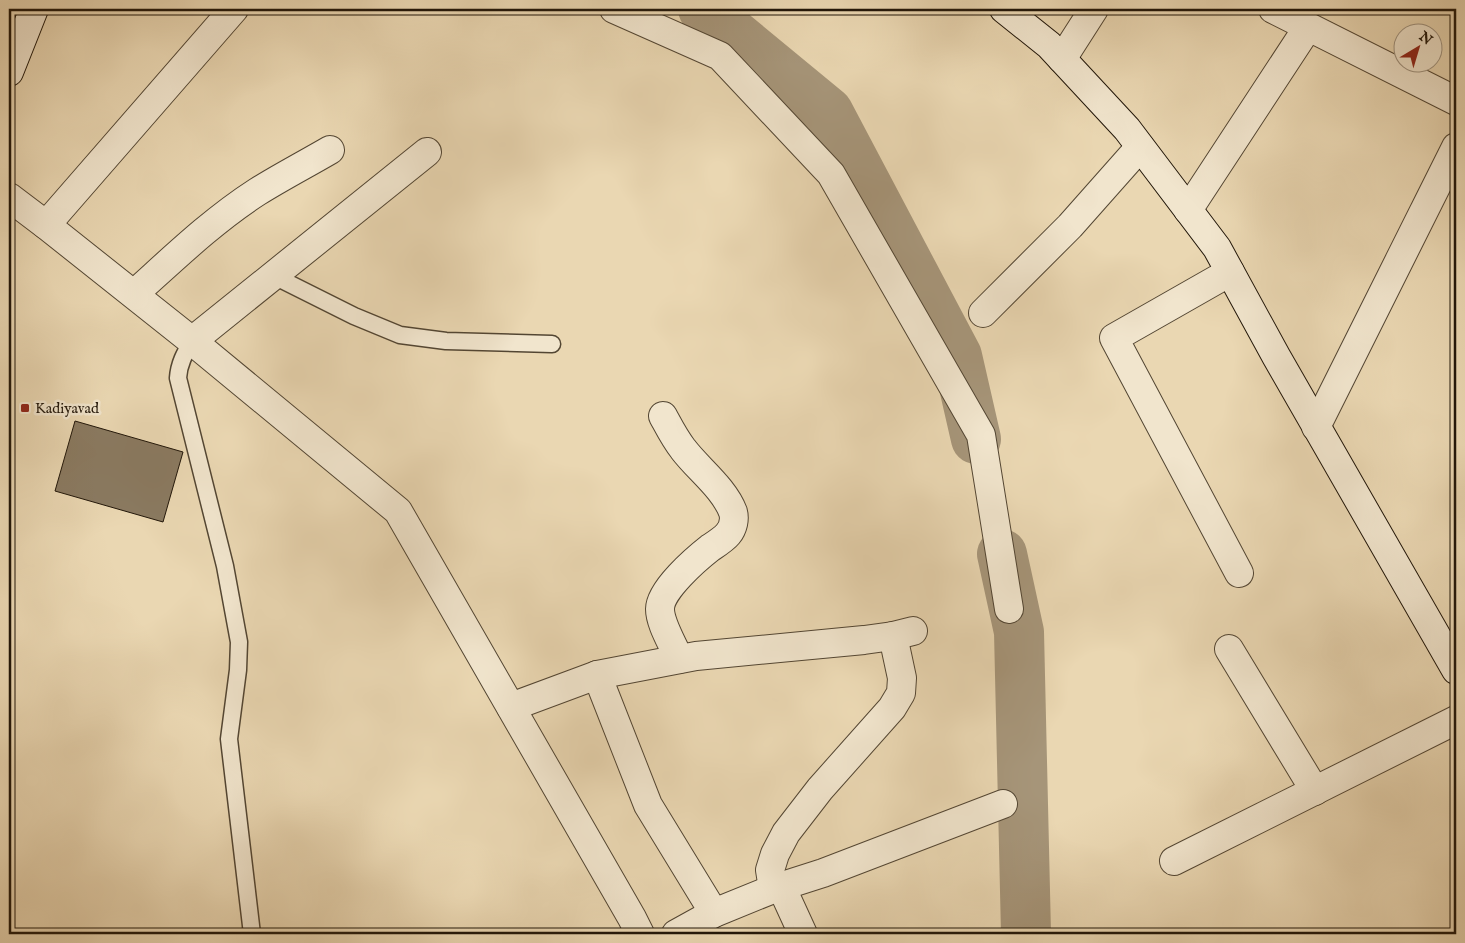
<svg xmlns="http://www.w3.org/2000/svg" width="1465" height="943" viewBox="0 0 1465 943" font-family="'IM FELL English',serif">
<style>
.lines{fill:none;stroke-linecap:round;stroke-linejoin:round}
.river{stroke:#a69579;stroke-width:50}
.building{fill:#8a7a61;stroke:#211609}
.lane-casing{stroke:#534633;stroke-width:19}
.street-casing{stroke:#534633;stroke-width:30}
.secondary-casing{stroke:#211609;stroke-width:30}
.lane{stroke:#f1e5cd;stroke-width:16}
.street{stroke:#f1e5cd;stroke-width:28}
.secondary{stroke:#f1e5cd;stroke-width:28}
.poi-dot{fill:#8f2418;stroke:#f1e5cd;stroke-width:2}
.labels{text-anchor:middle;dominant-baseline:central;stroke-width:5;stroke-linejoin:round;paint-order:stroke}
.poi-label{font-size:15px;fill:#211609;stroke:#f1e5cd;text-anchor:start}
</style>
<rect width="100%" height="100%" fill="#ead7b2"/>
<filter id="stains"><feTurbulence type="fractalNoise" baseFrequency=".004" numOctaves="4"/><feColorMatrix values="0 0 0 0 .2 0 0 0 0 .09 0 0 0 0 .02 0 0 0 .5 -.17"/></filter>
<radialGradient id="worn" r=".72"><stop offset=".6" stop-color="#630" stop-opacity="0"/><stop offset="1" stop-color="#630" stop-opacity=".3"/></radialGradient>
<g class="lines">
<!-- river -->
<g class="river">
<path d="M703 9 828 112 957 356 976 439"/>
<path d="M1002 554 1019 632 1026 934"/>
</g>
</g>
<!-- building -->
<path class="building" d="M75 421 183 452 163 522 55 491Z"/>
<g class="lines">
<defs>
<g id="lane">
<path d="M274 276 354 316 400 335 446 341 552 344"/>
<path d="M192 341C185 353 179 363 178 378L225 566 239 642 238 670 229 739 252 934"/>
</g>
<g id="street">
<path d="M614 9 720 56 831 174 981 435 1009 609"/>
<path d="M1273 9 1456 101"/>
<path d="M1062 59 1094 9"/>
<path d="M9 197 46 225 192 341 398 511 632 918 640 934"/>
<path d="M1188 210 1308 27"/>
<path d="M46 225 234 9"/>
<path d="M1230 272 1114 338 1239 573"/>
<path d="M134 294C173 259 212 221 257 192 281 177 306 164 330 150"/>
<path d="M983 313 1070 226 1140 147"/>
<path d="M192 341 427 152"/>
<path d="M663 416C669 427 675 439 683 449 698 469 724 488 733 512 735 519 733 528 728 534 724 539 716 544 710 548 696 559 660 590 660 609 660 624 673 644 679 659"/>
<path d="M1316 427 1456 147"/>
<path d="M1229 649 1315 791"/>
<path d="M597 675 648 805 714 913"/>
<path d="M511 707 597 675 696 656 864 640 893 636 913 631"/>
<path d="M1174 861 1456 720"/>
<path d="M781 886 803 934"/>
<path d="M773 889 770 870 775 854 786 833 820 789 892 708 901 693 902 678 893 636"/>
<path d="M676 934 714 913 773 889 823 873 1003 804"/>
</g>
<g id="secondary">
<path d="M1004 9 1049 45 1127 129 1217 248 1276 356 1456 670"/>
<path d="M9 72 34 9"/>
</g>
</defs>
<!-- lane casing -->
<use href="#lane" class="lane-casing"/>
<!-- street casing -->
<use href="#street" class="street-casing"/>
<!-- secondary casing -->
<use href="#secondary" class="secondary-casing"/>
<!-- lane -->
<use href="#lane" class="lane"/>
<!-- street -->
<use href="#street" class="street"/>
<!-- secondary -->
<use href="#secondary" class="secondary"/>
</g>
<!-- markers -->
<rect class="poi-dot" x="20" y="403" width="10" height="10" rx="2.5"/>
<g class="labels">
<!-- poi labels -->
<g class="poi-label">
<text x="35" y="408">Kadiyavad</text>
</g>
</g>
<!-- margin -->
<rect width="1465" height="943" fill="none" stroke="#ead7b2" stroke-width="30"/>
<rect x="10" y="10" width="1445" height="923" fill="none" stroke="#211609" stroke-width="2.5"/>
<rect x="15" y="15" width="1435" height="913" fill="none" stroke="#211609"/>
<!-- north arrow -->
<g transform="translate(1418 48) rotate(38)"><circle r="24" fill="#f1e5cd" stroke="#9e927f"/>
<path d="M0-4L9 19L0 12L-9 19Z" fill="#8f2418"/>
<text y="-8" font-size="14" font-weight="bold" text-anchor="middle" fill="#211609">N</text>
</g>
<rect width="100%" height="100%" filter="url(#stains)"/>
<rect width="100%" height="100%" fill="url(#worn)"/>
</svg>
